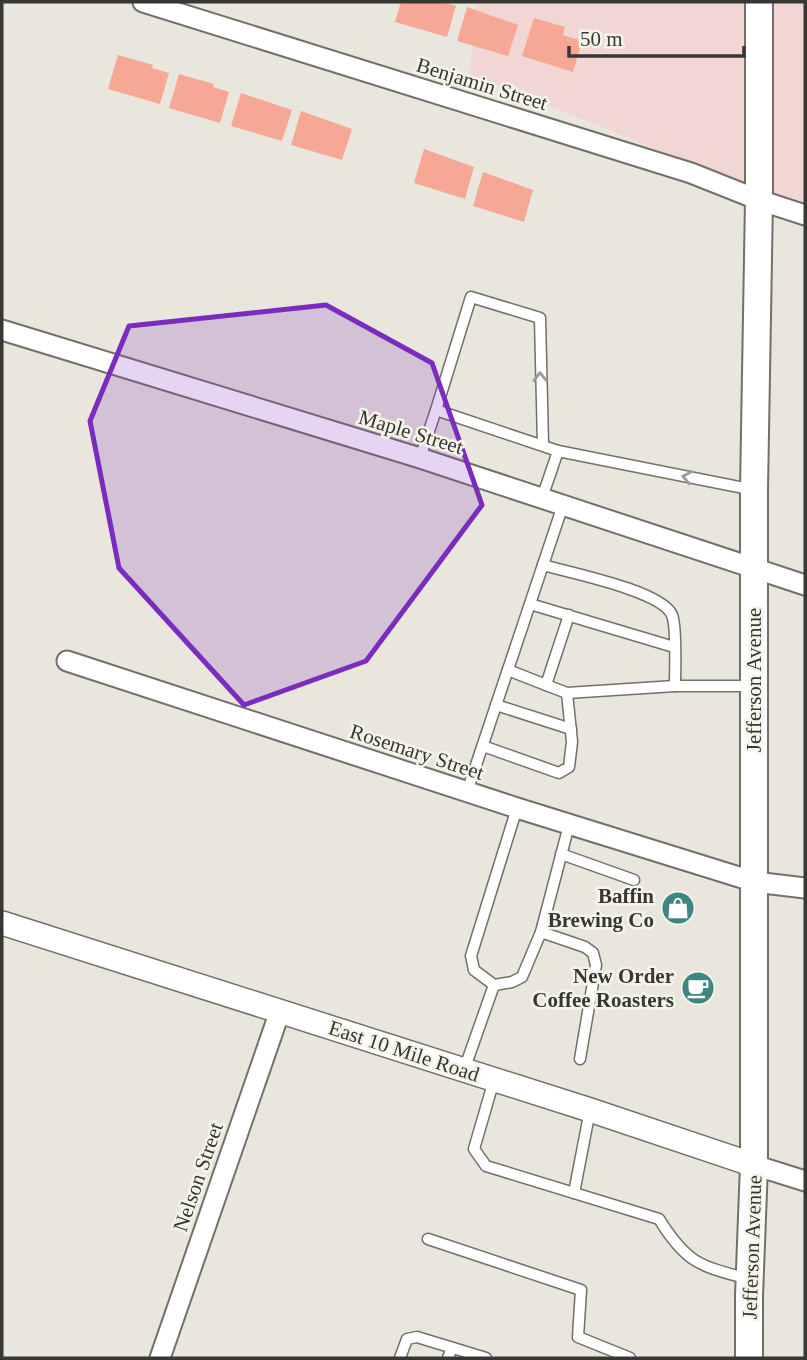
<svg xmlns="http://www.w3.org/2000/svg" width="807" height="1360" viewBox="0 0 807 1360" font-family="Georgia,serif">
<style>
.commercial{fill:#f1d6d4}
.building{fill:#f7a796}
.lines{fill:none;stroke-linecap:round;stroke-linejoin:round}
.service-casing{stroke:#727067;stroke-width:13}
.minor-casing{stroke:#727067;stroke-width:23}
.tertiary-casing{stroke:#727067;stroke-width:26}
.secondary-casing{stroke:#727067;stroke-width:30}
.service{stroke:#fff;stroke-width:10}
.minor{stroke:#fff;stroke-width:19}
.tertiary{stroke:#fff;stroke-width:23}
.secondary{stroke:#fff;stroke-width:26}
.oneway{stroke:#9b9b99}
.marked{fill:#7b2cbf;fill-opacity:0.2;stroke:#7b2cbf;stroke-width:5;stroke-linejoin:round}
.labels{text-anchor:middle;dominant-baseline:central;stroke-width:5;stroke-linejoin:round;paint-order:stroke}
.street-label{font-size:21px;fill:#373733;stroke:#f6f5ea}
.poi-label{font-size:21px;font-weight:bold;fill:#373733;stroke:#f6f5ea;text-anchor:end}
</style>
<rect width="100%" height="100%" fill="#e9e7dd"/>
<!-- commercial -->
<path class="commercial" d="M476 2H805V209L470 74Z"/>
<!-- building -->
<g class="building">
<path d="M401 2H442L456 6 447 37 395 22Z"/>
<path d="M467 7 518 25 508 56 457 41Z"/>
<path d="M534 18 565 27 563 35 582 41 573 72 522 56Z"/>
<path d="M118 55 153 65 152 68 169 73 160 104 108 89Z"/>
<path d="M179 74 214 84 213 87 229 92 220 123 169 108Z"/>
<path d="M241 93 292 110 282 141 231 126Z"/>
<path d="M301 111 352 129 342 160 291 145Z"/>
<path d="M424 149 474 167 465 199 414 183Z"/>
<path d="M483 172 533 190 524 222 473 206Z"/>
</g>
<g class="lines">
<defs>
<g id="service">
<path d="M436 410 471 297 540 318 543 445"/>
<path d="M420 458 436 410 558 451 754 490"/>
<path d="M542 498 558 451"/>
<path d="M543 565C571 573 662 591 672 615 677 627 675 670 675 686H754"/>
<path d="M530 604 674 647"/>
<path d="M508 670 546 685 569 615"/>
<path d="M567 693 675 686"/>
<path d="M496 705 571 729"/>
<path d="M483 746 559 773 569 767 572 742 567 693 546 685"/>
<path d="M467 792 563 505"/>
<path d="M517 808 471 956 474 970 494 985 512 982 522 977 541 932"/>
<path d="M569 825 541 932 585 947 593 953 596 965 580 1059"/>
<path d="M561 854 634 880"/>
<path d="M464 1070 494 985"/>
<path d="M494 1080 474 1149 486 1166 659 1219C687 1264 700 1266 749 1279"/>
<path d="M574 1193 590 1110"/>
<path d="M428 1239 581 1290 578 1337 630 1358"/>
<path d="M400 1358 407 1339 417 1337 486 1358"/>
<path d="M448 1358 452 1348"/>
</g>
<g id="minor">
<path d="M143 2 691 173 759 200 805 215"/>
<path d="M2 330 420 458 805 585"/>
<path d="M67 661 517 808 755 882 805 888"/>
<path d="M754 1165 805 1181"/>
<path d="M160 1358 280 1011"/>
</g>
<path id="tertiary" d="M2 923 590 1110 754 1165"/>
<path id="secondary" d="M749 1358V1296L754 1165V490L759 200V2"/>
</defs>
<!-- service casing -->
<use href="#service" class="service-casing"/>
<!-- minor casing -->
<use href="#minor" class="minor-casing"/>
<!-- tertiary casing -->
<use href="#tertiary" class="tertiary-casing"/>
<!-- secondary casing -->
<use href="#secondary" class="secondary-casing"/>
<!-- service -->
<use href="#service" class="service"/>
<!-- minor -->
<use href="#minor" class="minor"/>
<!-- tertiary -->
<use href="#tertiary" class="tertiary"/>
<!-- secondary -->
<use href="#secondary" class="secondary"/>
</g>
<!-- one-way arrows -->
<defs><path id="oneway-chevron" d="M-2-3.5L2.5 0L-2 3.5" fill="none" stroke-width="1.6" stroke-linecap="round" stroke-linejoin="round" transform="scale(1.75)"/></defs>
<g class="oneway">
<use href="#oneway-chevron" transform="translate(540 377) rotate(-91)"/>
<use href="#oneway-chevron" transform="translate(687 477) rotate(-169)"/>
</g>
<!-- marked area -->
<path class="marked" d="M326 305 432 363 482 505 366 661 244 705 119 568 90 421 129 326Z"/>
<!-- icons -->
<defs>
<symbol id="shop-disc" viewBox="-11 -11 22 22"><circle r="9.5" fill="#3f8680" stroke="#f6f5ea"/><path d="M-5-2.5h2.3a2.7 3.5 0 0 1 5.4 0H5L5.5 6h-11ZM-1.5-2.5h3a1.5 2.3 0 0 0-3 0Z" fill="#fff"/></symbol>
<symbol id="cafe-disc" viewBox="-11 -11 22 22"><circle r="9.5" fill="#3f8680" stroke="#f6f5ea"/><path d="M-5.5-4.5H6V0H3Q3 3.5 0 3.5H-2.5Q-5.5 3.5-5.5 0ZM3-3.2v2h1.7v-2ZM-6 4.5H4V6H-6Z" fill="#fff"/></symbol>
</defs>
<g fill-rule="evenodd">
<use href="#shop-disc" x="659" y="889" width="38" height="38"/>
<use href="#cafe-disc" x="679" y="969" width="38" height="38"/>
</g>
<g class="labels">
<!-- street labels -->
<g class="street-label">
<text transform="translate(482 84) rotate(17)">Benjamin Street</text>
<text transform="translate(411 432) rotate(17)">Maple Street</text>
<text transform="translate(754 680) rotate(-90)">Jefferson Avenue</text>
<text transform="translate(417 752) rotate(18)">Rosemary Street</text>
<text transform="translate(404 1051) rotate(18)">East 10 Mile Road</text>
<text transform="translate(198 1177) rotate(-71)">Nelson Street</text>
<text transform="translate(752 1247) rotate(-88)">Jefferson Avenue</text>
</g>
<!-- poi labels -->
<g class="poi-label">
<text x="654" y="896">Baffin<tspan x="654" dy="24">Brewing Co</tspan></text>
<text x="674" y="976">New Order<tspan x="674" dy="24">Coffee Roasters</tspan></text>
</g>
</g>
<!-- border -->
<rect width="807" height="1360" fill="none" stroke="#373733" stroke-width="7"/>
<!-- scale -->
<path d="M569 46v10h175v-10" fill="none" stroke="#373733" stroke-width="3.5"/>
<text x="580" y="46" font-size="21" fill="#373733" stroke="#f6f5ea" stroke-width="5" paint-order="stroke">50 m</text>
</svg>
